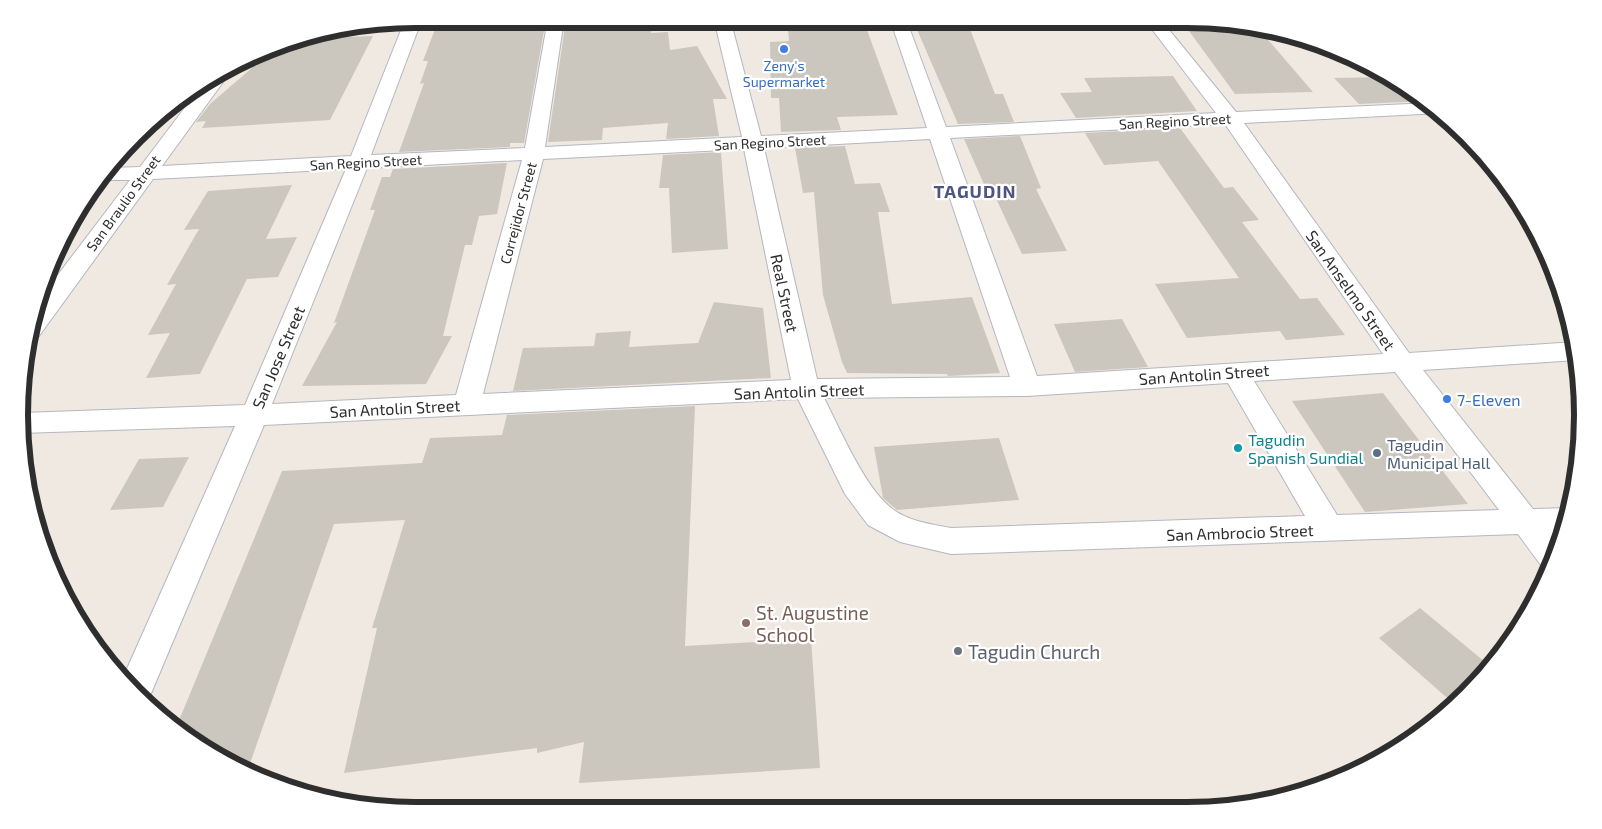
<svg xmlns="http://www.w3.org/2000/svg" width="1602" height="829" viewBox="0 0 1602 829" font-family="'Exo 2',sans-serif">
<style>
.building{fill:#cbc7bf}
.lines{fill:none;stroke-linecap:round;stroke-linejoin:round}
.minor-casing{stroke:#b4b7c1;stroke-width:2}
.minor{fill:#fff;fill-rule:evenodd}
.shop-dot{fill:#3f7fe0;stroke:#fff;stroke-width:2}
.culture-dot{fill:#0f9aa8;stroke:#fff;stroke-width:2}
.service-dot{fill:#5c6f8a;stroke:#fff;stroke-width:2}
.education-dot{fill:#8d6e63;stroke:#fff;stroke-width:2}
.worship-dot{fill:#6b7280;stroke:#fff;stroke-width:2}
.labels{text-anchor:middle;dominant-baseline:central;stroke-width:4.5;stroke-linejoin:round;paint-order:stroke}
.far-shop-label{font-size:14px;fill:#366cbe;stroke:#fff}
.far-street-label{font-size:14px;fill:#2e2e2e;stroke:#fff}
.street-label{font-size:16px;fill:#2e2e2e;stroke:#fff}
.shop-label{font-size:16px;fill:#366cbe;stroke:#fff;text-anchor:start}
.culture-label{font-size:16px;fill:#0d838f;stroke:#fff;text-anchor:start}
.service-label{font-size:16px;fill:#4e5e75;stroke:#fff;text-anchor:start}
.far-district-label{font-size:18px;font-weight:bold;letter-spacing:1px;fill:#4d5680;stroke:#fff}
.near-education-label{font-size:19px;fill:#785e54;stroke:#fff;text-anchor:start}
.near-worship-label{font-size:19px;fill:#5b616d;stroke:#fff;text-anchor:start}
.rim{fill:none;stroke:#2e2e2e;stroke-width:6}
</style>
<rect width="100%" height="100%" fill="#efe9e1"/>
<!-- building -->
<g class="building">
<path d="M488 19H546L524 143H510V147L399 152 424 83 420 84 428 61H423L438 21Z"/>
<path d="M566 19H653L651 33 668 32 670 50 697 46 727 99H713L719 136 666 139 668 123 603 128 602 140 548 142Z"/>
<path d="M787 19H863L898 115 837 117 841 130 781 132 779 98H771L770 42 789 41Z"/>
<path d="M1181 20H1213L1257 27 1313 92 1235 94Z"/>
<path d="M968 24 995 94H1003L1014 122 958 124 915 25Z"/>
<path d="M348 30 346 37 373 36 330 120 202 128 206 121 196 122 210 104 281 43 287 40Z"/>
<path d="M1173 76 1197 111 1076 118 1060 93 1092 92 1084 78Z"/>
<path d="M1390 77 1429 101 1359 104 1334 78Z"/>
<path d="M1180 128 1224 188 1233 187 1259 220 1242 222 1300 299 1317 298 1345 335 1286 340 1280 331 1187 338 1155 284 1239 278 1158 161 1104 165 1085 133Z"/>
<path d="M1020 136 1041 188 1036 189 1067 251 1022 254 992 190 987 191 964 139Z"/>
<path d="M845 146 855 184 880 183 890 212H878L892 304 972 297 1000 373 948 376 947 374 847 373 842 362 823 295 814 192 803 193 795 148Z"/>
<path d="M721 152 728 249 672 253 669 188H659L663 155Z"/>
<path d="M507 163 497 214 479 216 472 245H465L443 336H452L426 384 302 386 337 322 334 323 375 210H370L382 177H390L393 169Z"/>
<path d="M292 185 266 239 297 237 278 277 247 279 200 374 146 378 170 333 148 335 176 284 167 285 199 229 184 230 208 191Z"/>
<path d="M714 302 763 308 771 378 513 391 523 348 594 346 596 333 631 331 629 347 698 343Z"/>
<path d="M1122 319 1148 367 1075 372 1054 324Z"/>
<path d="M1383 393 1468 504 1365 512 1292 401Z"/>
<path d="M695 406 685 646 811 639 820 768 579 783 584 742 537 753V748L344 773 377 628H372L405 520 334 524 247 772 175 730 282 471 422 463 430 438 502 435 507 415Z"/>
<path d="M999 438 1019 500 897 510 883 498 874 447Z"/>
<path d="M189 457 163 507 110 510 139 459Z"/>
<path d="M1420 608 1491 667 1485 675 1454 704 1379 638Z"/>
</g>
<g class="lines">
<defs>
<path id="minor" d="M422 19 371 155 525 148 548 19H564L545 147 742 137 714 19H730L761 136 927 128 890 19H906L946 127 1216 113 1145 20H1161L1236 112 1431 103 1441 113 1244 123 1409 353 1575 342 1579 359 1577 360 1423 370 1533 509 1571 508 1564 533H1553L1560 542 1550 570 1543 568 1518 534 951 554 900 542 868 525 845 494 798 399 264 425 147 703 122 680 235 426 21 433 22 413 245 405 346 169 153 179 39 336 30 339 32 312 35 305 130 180H99L110 168 140 167 202 85 223 74 226 78 162 166 351 156 405 20ZM1225 124 1383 354 1037 376 950 138ZM930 139 1010 377 817 379 764 148ZM744 149 791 380 483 394 543 159ZM522 160 456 395 272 404 367 168ZM1395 372 1499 510 1337 515 1254 381ZM1228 383 1305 516 951 528C930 524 906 521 890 507 864 486 840 429 824 398L1027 396Z"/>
</defs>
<!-- minor casing -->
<use href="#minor" class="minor-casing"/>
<!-- minor -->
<use href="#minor" class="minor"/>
</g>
<!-- markers -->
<g class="shop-dot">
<circle cx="784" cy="49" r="5"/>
<circle cx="1447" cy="399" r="5"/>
</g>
<circle class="culture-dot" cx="1238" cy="448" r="5"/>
<circle class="service-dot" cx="1377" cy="453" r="5"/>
<circle class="education-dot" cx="746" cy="623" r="5"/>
<circle class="worship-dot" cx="958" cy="651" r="5"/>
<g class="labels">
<!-- far-shop labels -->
<g class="far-shop-label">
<text x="784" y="65">Zeny's<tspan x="784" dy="16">Supermarket</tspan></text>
</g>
<!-- far-street labels -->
<g class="far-street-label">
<text transform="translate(1175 121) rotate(-3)">San Regino Street</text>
<text transform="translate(770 142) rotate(-3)">San Regino Street</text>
<text transform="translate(366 162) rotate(-3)">San Regino Street</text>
<text transform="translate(123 203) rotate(-54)">San Braulio Street</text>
<text transform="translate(518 213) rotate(-75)">Correjidor Street</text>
</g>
<!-- street labels -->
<g class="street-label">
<text transform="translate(1351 290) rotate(55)">San Anselmo Street</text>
<text transform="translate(785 293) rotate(78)">Real Street</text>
<text transform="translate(278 357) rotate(-67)">San Jose Street</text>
<text transform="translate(1204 374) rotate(-4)">San Antolin Street</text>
<text transform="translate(799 391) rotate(-2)">San Antolin Street</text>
<text transform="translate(395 408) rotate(-3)">San Antolin Street</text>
<text transform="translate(1240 532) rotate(-2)">San Ambrocio Street</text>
</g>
<!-- shop labels -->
<g class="shop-label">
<text x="1457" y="399">7-Eleven</text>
</g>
<!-- culture labels -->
<g class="culture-label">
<text x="1248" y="439">Tagudin<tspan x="1248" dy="18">Spanish Sundial</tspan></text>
</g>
<!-- service labels -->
<g class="service-label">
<text x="1387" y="444">Tagudin<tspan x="1387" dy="18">Municipal Hall</tspan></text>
</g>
<!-- far-district labels -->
<g class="far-district-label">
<text x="975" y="191">TAGUDIN</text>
</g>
<!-- near-education labels -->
<g class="near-education-label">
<text x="756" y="612">St. Augustine<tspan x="756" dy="22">School</tspan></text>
</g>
<!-- near-worship labels -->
<g class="near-worship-label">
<text x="968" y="651">Tagudin Church</text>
</g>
</g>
<!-- crop -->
<path d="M0 0H1602V829H0ZM415 28H1187A387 387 0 0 1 1574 415V415A387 387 0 0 1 1187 802H415A387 387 0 0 1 28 415V415A387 387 0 0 1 415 28Z" fill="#fff" fill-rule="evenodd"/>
<path class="rim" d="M415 28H1187A387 387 0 0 1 1574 415V415A387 387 0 0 1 1187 802H415A387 387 0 0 1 28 415V415A387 387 0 0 1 415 28Z"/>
</svg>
